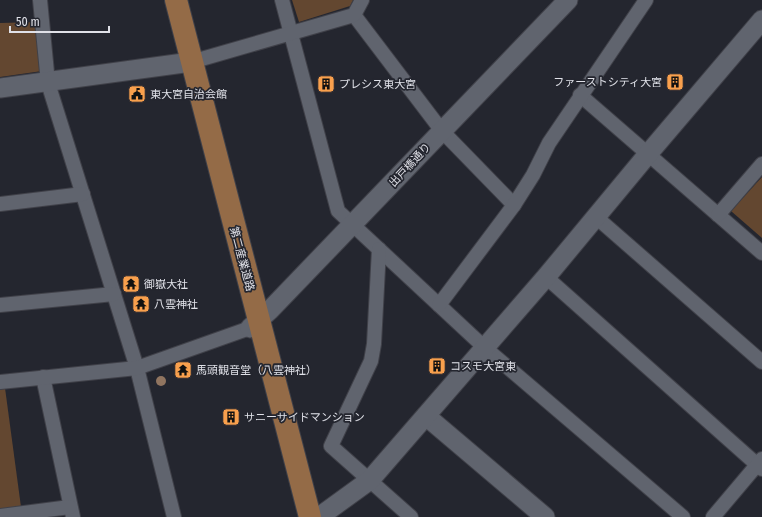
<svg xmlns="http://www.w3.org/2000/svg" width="762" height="517" viewBox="0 0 762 517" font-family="'Fira Sans Condensed','Noto Sans JP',sans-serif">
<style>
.green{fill:#634730}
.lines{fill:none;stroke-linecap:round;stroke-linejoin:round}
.street-casing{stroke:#404149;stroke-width:16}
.secondary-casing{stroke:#404149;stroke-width:21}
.primary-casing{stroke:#404149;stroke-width:24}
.street{stroke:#60646e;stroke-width:14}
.secondary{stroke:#60646e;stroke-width:19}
.primary{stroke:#946b47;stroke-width:22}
.tree{fill:#917560}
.labels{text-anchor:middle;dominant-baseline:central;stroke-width:3.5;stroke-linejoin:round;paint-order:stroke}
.poi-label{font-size:11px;fill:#e0e1e8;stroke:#24262f;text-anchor:start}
.street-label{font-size:11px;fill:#e0e1e8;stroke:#24262f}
</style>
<rect width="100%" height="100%" fill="#24262f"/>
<!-- green -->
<g class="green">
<path d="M292 0H353L350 6 299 22Z"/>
<path d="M38 22 42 71 0 77V23Z"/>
<path d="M762 177V238L731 211Z"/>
<path d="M0 388H5L21 507 0 510Z"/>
</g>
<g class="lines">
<defs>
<g id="street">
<path d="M40 0 48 83 137 368 174 517"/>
<path d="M282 0 338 211 484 347 683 517"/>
<path d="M354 15 442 131 514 205"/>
<path d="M191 62 354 15 362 0"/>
<path d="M580 95 762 253"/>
<path d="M0 204 83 194"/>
<path d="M718 215 762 164"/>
<path d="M596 217 762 362"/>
<path d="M379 249 374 344 371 361 331 446 411 517"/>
<path d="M546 277 762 469"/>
<path d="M0 305 114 294"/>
<path d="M439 305 514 205 533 175 549 143 646 0"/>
<path d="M43 377 73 517"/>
<path d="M0 382 137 368 250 328"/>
<path d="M0 516 70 507"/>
<path d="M713 517 762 459"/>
</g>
<g id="secondary">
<path d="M0 88 191 62"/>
<path d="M250 328 270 310 568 0"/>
<path d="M426 416 545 517"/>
<path d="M319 517 370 480 546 277 648 154 762 20"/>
</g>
<path id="primary" d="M176 0 310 517"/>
</defs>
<!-- street casing -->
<use href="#street" class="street-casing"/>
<!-- secondary casing -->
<use href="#secondary" class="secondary-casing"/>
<!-- primary casing -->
<use href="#primary" class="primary-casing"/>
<!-- street -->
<use href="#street" class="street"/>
<!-- secondary -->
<use href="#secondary" class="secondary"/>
<!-- primary -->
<use href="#primary" class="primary"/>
</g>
<!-- trees -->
<circle class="tree" cx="161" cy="381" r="5"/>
<!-- icons -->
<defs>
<symbol id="building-square" viewBox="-11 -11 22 22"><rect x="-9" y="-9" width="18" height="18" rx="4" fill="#f9a04d" stroke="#24262f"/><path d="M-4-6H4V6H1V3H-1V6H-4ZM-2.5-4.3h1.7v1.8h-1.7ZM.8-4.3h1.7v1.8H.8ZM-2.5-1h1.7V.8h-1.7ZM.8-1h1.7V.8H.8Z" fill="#111"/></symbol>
<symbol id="civic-square" viewBox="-11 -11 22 22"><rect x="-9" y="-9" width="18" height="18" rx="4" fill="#f9a04d" stroke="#24262f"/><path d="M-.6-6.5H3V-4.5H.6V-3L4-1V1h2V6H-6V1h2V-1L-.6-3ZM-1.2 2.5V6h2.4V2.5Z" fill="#111"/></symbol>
<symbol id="temple-square" viewBox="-11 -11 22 22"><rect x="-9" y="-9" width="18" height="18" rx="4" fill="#f9a04d" stroke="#24262f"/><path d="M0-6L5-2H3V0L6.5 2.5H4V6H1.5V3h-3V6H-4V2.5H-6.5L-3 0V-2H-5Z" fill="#111"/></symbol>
</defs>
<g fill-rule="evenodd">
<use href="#building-square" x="665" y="72" width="20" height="20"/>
<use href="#building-square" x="316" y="74" width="20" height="20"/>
<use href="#civic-square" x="127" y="84" width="20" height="20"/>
<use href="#temple-square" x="121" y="274" width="20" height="20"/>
<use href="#temple-square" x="131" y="294" width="20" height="20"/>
<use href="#building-square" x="427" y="356" width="20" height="20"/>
<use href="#temple-square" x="173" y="360" width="20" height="20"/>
<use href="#building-square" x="221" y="407" width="20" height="20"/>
</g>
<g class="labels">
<!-- poi labels -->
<g class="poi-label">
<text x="662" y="82" text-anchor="end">ファーストシティ大宮</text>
<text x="339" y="84">プレシス東大宮</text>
<text x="150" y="94">東大宮自治会館</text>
<text x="144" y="284">御嶽大社</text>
<text x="154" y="304">八雲神社</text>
<text x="450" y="366">コスモ大宮東</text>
<text x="196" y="370">馬頭観音堂（八雲神社）</text>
<text x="244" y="417">サニーサイドマンション</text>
</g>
<!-- street labels -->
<g class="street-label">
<text transform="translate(410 165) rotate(-47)">出戸橋通り</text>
<text transform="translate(242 259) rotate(75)">第二産業道路</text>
</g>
</g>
<!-- scale -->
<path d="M10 26v6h99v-6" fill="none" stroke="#e0e1e8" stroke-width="2"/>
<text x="16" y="26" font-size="12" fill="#e0e1e8" stroke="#24262f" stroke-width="3" paint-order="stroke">50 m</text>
</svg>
